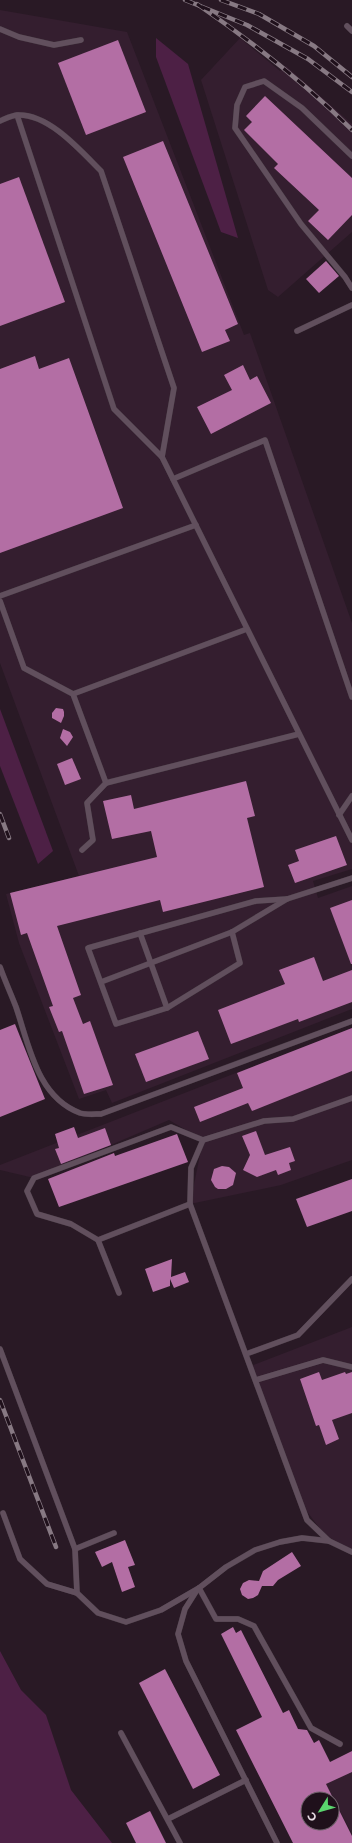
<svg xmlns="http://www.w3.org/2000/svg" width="352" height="1843" viewBox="0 0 352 1843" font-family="Montserrat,sans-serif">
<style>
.built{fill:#341e2f}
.green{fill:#4d2045}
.building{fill:#b36ea4;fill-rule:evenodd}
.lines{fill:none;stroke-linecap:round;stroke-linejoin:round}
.service-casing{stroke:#40343d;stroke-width:6}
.service{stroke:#614f5d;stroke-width:5.5}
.rail-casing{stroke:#877983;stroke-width:4.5}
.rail{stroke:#1f101b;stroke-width:3;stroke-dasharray:9;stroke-linecap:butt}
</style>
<rect width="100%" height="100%" fill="#291925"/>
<!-- built -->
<g class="built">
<path d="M0 10 127 32 244 335 250 333 352 623V869L313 881 318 898 352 886V1009L112 1103 106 1090 79 1099 19 943 6 894 79 876 0 663Z"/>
<path d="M240 38 280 71 286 66 352 124V232L278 297 268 290 201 80Z"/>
<path d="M352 1034V1160L281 1185 190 1204 203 1140 169 1120 34 1178 0 1170V1165L246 1069Z"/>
<path d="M352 1327V1552L329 1541 303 1506 251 1366Z"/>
<path d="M352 1771V1834L326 1784Z"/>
</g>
<!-- green -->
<g class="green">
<path d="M156 38 188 64 238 238 221 232 156 57Z"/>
<path d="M0 709 53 851 38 864 0 766Z"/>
<path d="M0 1651 21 1690 46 1715 71 1790 112 1843H0Z"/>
</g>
<!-- building -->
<g class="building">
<path d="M118 40 146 112 86 135 58 63Z"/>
<path d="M265 96 352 178V215L328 240 308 221 319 210 274 168 278 164 244 130 252 122 246 116Z"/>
<path d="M163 141 238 324 225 330 230 341 202 352 123 157Z"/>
<path d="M19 177 65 302 0 326V184Z"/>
<path d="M326 261 339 276 319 293 306 279Z"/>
<path d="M35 356 39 369 69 358 123 508 0 553V369Z"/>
<path d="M243 365 250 380 257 376 271 403 211 434 197 407 232 390 224 375Z"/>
<path d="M56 708 63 709 64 712V716L61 723 52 718V713Z"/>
<path d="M63 729 70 732 73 737 67 746 60 738Z"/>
<path d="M72 758 81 779 65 785 57 764Z"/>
<path d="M246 781 255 816 247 818 264 887 163 912 160 900 57 926 81 995 73 998 83 1024 90 1021 113 1085 84 1094 62 1031 59 1032 49 1007 53 1006 27 933 21 935 10 893 157 857 151 831 112 839 103 801 131 795 134 809Z"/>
<path d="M336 836 347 865 295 883 288 865 299 861 295 850Z"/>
<path d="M352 900V964H351L330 908Z"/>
<path d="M314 957 323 981 352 970V1002L299 1022 298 1019 231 1044 218 1010 285 984 279 970Z"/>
<path d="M15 1024 45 1099 0 1117V1030Z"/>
<path d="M352 1028V1071L252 1111 248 1103 200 1122 194 1107 243 1088 237 1073Z"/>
<path d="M198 1031 209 1059 146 1082 135 1054Z"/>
<path d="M74 1127 78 1138 105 1128 111 1145 61 1164 55 1149 59 1148 55 1134Z"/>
<path d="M256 1131 265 1155 290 1147 295 1161 289 1163 291 1170 278 1175 276 1170 257 1177 243 1170 250 1155 242 1136Z"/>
<path d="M177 1134 188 1162 59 1207 48 1179 114 1153 115 1156Z"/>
<path d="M222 1166 229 1167 236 1173 233 1185 226 1189H218L215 1187 211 1180 214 1169Z"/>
<path d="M352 1179V1211L307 1227 296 1199Z"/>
<path d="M172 1259 171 1277 185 1272 189 1282 174 1288 170 1279V1286L153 1292 145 1269Z"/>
<path d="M319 1372 322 1380 345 1372 346 1374 352 1372V1413L332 1420 339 1439 326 1445 319 1425 316 1426 300 1379Z"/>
<path d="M125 1540 135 1565 128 1567 135 1587 122 1592 112 1562 102 1567 95 1552Z"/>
<path d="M292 1552 301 1566 278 1580 273 1586H262L258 1595 253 1598 248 1599 242 1595 240 1589 243 1583 249 1580 259 1581 263 1571Z"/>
<path d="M233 1627 236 1633 241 1630 283 1713 289 1710 298 1729 307 1730 314 1743 319 1740 330 1762 352 1751V1772L326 1784 352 1836V1843H293L236 1730 262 1717 221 1634ZM308 1799H332V1823H308Z"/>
<path d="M165 1669 220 1775 193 1789 139 1683Z"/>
<path d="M150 1811 166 1843H136L126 1823Z"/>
</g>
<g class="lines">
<defs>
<g id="service">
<path d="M347 26 352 31"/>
<path d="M0 29 19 37 54 45 81 40"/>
<path d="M17 115 114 409 162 457 352 840"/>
<path d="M0 121C5 119 12 115 18 115 49 114 80 150 101 171L174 388 162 457"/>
<path d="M352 156 302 108 264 81 245 87 237 105 235 128 301 224 345 277 352 288"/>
<path d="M297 331 352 305"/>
<path d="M173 479 265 440 352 697"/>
<path d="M0 596 196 525"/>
<path d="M0 601 24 668 73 694 106 783 299 734"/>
<path d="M73 694 247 629"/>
<path d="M339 815 352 796"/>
<path d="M82 850 93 840 87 803 106 783"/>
<path d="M232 932 240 963 167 1008 116 1024 88 948 256 901 287 899"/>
<path d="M140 933 167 1008"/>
<path d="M0 967C5 981 11 994 16 1007 29 1045 37 1097 80 1113 86 1115 95 1114 101 1114L352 1021"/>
<path d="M101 982 232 932 287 899 352 878"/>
<path d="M98 1240 190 1204"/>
<path d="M119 1293 98 1240 71 1224 37 1214 27 1191 34 1178 171 1127 203 1140"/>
<path d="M0 1349 75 1549 77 1593"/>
<path d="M246 1354 298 1335 352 1279"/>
<path d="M256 1380 323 1360 352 1367"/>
<path d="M3 1513 20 1559 47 1584 77 1593 98 1613 126 1622 161 1610 199 1588 226 1567 255 1550 280 1542 302 1538 329 1541 352 1552"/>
<path d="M329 1541 307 1520 190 1204 191 1168 203 1140 264 1121 293 1119 352 1098"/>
<path d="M75 1549 114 1533"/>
<path d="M199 1588 216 1619H238L254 1626 311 1728 340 1744"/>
<path d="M197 1590 185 1609 178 1634 186 1661 277 1843"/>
<path d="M121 1733 180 1843"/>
<path d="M168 1819 246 1780"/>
</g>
</defs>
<!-- service casing -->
<use href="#service" class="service-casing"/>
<!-- service -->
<use href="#service" class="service"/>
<defs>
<g id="rail">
<path d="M185 0 247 25 308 59 352 92"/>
<path d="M221 0 259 14 314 46 352 77"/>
<path d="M197 4C251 41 305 83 352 130"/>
<path d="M0 814 9 838"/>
<path d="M0 1400 56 1547"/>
</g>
</defs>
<!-- rail casing -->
<use href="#rail" class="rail-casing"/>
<!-- rail -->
<use href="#rail" class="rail"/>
</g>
<!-- north arrow -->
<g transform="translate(320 1811) rotate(233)"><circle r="19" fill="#1f101b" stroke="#6f626b"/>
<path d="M0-3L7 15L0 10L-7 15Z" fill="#5ad56e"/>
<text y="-6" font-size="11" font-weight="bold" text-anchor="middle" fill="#e7dce4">С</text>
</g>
</svg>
